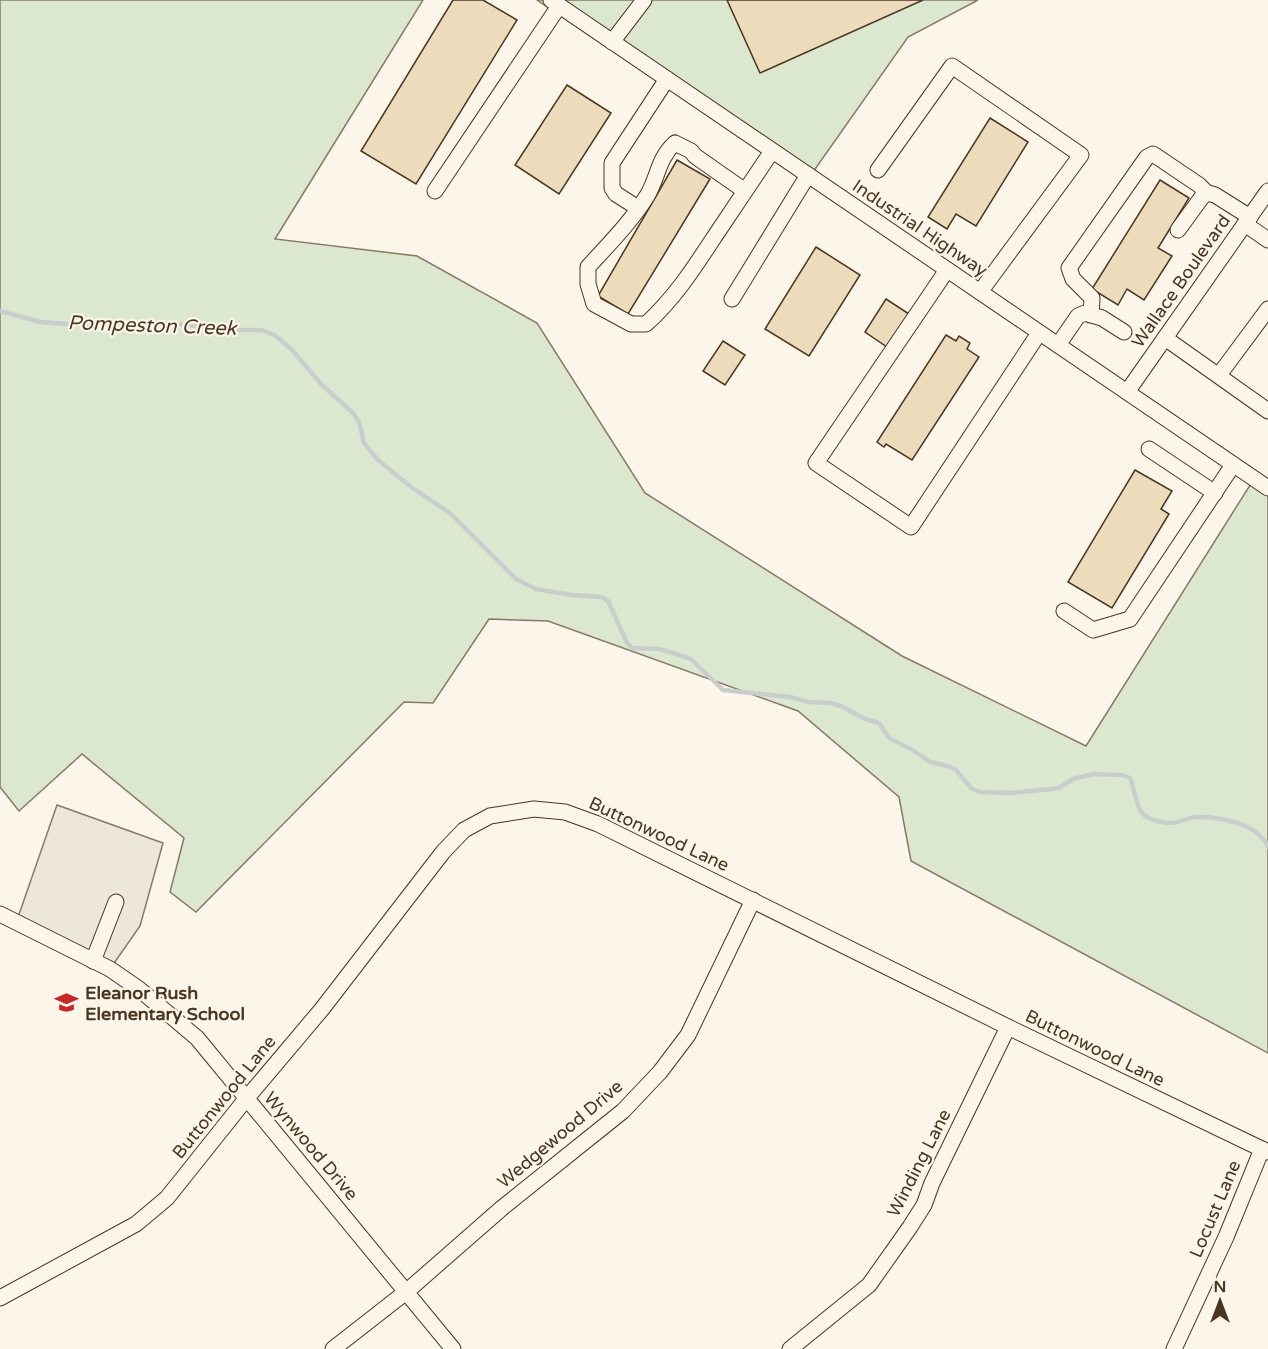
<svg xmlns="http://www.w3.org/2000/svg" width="1268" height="1349" viewBox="0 0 1268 1349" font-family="'Varela Round',sans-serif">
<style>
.green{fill:#dce7d0;stroke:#887966;stroke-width:1.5}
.parking{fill:#ede7d9;stroke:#887966;stroke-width:1.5}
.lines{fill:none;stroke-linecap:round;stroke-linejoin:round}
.stream{stroke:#c9cecd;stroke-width:4.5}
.building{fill:#ecdcbc;stroke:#4a3520;stroke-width:1.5}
.minor-casing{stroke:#4a3520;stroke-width:17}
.minor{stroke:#fbf6e9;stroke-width:15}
.labels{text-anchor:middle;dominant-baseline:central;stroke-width:4.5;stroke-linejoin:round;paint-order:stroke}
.street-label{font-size:18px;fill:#4a3520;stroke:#fbf6e9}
.poi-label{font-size:18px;font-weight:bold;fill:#4a3520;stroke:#fbf6e9;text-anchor:start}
.water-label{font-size:20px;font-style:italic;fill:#4a3520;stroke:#fbf6e9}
</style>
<rect width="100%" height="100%" fill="#fbf6e9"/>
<!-- green -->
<g class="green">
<path d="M0 0H423L275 239 417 256 537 323 645 493 902 656 1086 746 1252 482 1268 494V1053L911 861 899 797 798 711 548 621 489 619 433 703 404 702 196 912 170 892 184 838 82 754 19 811 0 787Z"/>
<path d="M537 0H978L908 37 806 182Z"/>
</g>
<!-- parking -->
<path class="parking" d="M57 805 163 843 140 926 110 969 16 923Z"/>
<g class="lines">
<!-- stream -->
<path class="stream" d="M0 311 40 322 67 324 157 323 190 325 217 330H262L276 336 292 350 322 385 353 413 359 422 364 443 378 460 411 487 450 513 516 579 536 589 571 595 602 597 608 601 627 643 632 648 660 649 691 659 723 690 790 697 809 702 831 703 843 707 865 719 879 723 889 738 911 749 930 762 948 766 956 770 971 788 979 792 1012 793 1051 789 1059 788 1073 779 1093 774 1122 775 1130 778C1134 787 1136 806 1142 813 1148 820 1167 825 1177 822 1183 821 1188 818 1194 817 1218 816 1258 823 1268 847"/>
</g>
<!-- building -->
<g class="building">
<path d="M453 0H483L517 20 416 184 361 151Z"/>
<path d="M727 0H923L760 73Z"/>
<path d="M567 85 611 113 559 194 515 165Z"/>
<path d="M990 118 1028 142 976 226 956 214 947 229 928 217Z"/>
<path d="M677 160 710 179 628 314 598 296Z"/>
<path d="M1160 180 1189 198 1158 248 1172 256 1144 300 1127 289 1118 305 1092 289Z"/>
<path d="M816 247 860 275 809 356 765 329Z"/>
<path d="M886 299 909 314 887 347 865 332Z"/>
<path d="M946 335 956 341 959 336 970 343 967 349 979 357 912 460 886 444 884 447 877 442Z"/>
<path d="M723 341 745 355 725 385 703 371Z"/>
<path d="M1135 470 1172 491 1161 509 1169 514 1112 608 1068 582Z"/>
</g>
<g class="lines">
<defs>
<g id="minor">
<path d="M551 0 1268 488"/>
<path d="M612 42 644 0"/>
<path d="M878 170 952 66 1081 155 980 292"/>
<path d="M435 191 559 6"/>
<path d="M745 191 695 156 691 151 675 143C658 158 658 178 647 196 631 222 609 244 588 267V284L594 304 631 324H646C674 299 694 268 715 236 734 208 753 179 772 151"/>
<path d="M638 208 616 194 612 188V163L667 79"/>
<path d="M1245 224 1268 240"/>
<path d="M1178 230 1202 197 1208 193 1215 195 1250 217"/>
<path d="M947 270 816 463 911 527 1039 333"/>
<path d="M732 299 808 175"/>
<path d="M1091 315 1092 298 1073 279 1069 268 1147 157 1153 154 1199 185 1207 193"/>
<path d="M1165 338 1268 411"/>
<path d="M1058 345 1078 316 1085 313 1102 318 1124 332"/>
<path d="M1219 375 1268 309"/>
<path d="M1127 392 1268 191"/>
<path d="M1149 449 1215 493"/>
<path d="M1064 611 1093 630 1130 619 1233 465"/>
<path d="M0 914 110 969 139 989 197 1038 453 1349"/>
<path d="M93 961 116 902"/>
<path d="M0 1298 136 1224 167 1198 246 1099 322 1009 443 852 464 830 490 816 534 809 565 812 598 824 1008 1027 1268 1152"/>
<path d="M333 1349 406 1292 502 1208 623 1111 660 1072 688 1035 753 900"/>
<path d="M790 1349 869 1285 910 1227 924 1205 932 1183 1008 1027"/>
<path d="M1174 1349 1226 1237 1262 1149"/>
</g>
</defs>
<!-- minor casing -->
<use href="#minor" class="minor-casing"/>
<!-- minor -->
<use href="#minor" class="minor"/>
</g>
<!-- icons -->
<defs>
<symbol id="school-bare" viewBox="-9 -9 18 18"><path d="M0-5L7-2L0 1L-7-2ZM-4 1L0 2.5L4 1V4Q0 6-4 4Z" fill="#c62828" stroke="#fbf6e9" stroke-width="2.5" paint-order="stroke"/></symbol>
</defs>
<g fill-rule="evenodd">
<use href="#school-bare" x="50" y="986" width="33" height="33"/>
</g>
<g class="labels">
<!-- street labels -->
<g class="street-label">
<text transform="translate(920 228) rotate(34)">Industrial Highway</text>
<text transform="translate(1181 281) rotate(-55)">Wallace Boulevard</text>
<text transform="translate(659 834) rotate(25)">Buttonwood Lane</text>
<text transform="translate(1095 1048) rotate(26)">Buttonwood Lane</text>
<text transform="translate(224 1097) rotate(-51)">Buttonwood Lane</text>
<text transform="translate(560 1134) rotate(-40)">Wedgewood Drive</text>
<text transform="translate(311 1146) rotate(50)">Wynwood Drive</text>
<text transform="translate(919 1163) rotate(-63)">Winding Lane</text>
<text transform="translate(1215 1209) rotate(-67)">Locust Lane</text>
</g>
<!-- poi labels -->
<g class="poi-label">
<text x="85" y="993">Eleanor Rush<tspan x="85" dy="21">Elementary School</tspan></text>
</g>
<!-- water labels -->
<g class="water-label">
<text transform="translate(152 326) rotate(2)">Pompeston Creek</text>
</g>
</g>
<!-- north arrow -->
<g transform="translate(1220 1301)" stroke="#fbf6e9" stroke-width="4.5" paint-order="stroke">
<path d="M0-4.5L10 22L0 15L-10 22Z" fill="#4a3520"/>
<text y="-9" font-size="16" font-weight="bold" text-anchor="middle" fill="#4a3520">N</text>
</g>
</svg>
